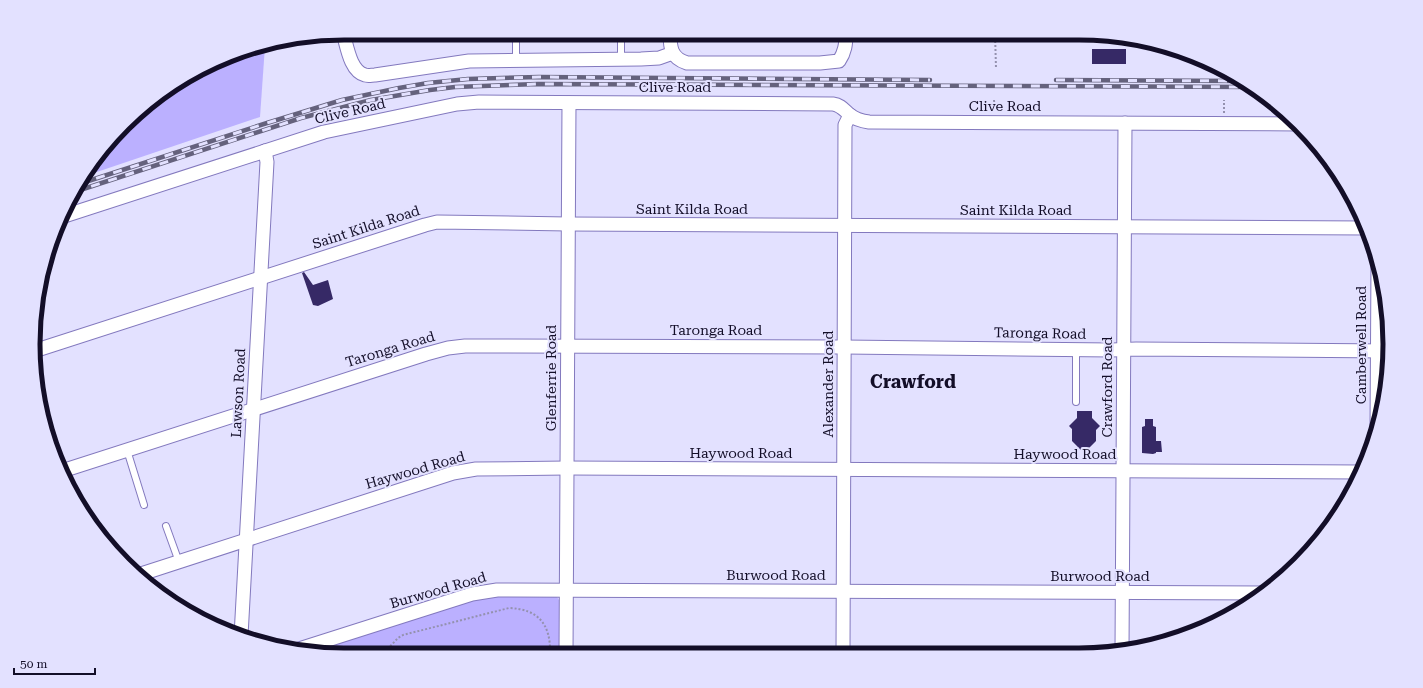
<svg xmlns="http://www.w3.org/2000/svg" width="1423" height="688" viewBox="0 0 1423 688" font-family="'Roboto Serif',serif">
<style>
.green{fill:#bbb0ff}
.building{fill:#362966}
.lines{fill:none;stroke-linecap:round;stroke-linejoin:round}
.service-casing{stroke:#8379be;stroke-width:8}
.minor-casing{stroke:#8379be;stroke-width:15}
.path{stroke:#9491ae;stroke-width:2;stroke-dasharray:2 2;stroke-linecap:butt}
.service{stroke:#fff;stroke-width:6}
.minor{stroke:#fff;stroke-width:13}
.rail-casing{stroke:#65627d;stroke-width:4.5}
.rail{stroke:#e3e1ff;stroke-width:3;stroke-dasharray:9;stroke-linecap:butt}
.labels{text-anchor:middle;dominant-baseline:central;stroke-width:4;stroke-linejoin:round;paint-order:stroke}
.street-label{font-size:14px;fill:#130e28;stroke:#e3e1ff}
.district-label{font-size:18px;font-weight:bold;fill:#130e28;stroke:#e3e1ff}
.rim{fill:none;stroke:#130e28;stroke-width:5}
</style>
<rect width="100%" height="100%" fill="#e3e1ff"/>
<!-- green -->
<g class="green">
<path d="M265 46 260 117 82 177 85 171 154 97 244 50Z"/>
<path d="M553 595 557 597 561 603V654L344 655 309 652 482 596Z"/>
</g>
<!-- building -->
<g class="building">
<rect x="1092" y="49" width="34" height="15"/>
<path d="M304 272 313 285 328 280 333 299 318 306 313 305 302 273Z"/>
<path d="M1077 411H1092V418L1100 426 1096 430V441L1087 450H1081L1072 441V429L1069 426 1077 418Z"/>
<path d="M1145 419H1153V426L1156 427V441H1161L1162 452H1156V453L1153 454 1142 453V427L1145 426Z"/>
</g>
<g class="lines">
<defs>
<g id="service">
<path d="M516 33V60"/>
<path d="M621 33V59"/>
<path d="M1076 402V349"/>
<path d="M127 450 144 505"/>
<path d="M166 526 179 562"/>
</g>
<g id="minor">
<path d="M343 33C347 46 350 71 365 75 368 76 372 75 375 75L469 61 641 59 659 58 673 53"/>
<path d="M670 33C670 48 671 58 687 63H820L839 61C845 52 846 44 846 33"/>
<path d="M61 217 324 132 457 104 479 102 833 104C841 105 844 110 850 115 855 119 862 121 869 122L1299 124"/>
<path d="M37 350 425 225 437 222 568 224 1367 228"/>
<path d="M1377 428 1378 263"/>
<path d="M62 471 426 354 448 348 465 346 844 347 1112 350 1136 349 1389 351"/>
<path d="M138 575 453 473 476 469 567 468 1361 472"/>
<path d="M241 636 267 162 265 151"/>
<path d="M296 650 472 594 497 590 1265 593"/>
<path d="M1122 652 1125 123"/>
<path d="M843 653 845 125 850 115"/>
<path d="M566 654 569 103"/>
</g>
</defs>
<!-- service casing -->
<use href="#service" class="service-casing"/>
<!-- minor casing -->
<use href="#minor" class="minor-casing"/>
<!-- path -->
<g class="path">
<path d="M995 33 996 68"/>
<path d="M994 100 995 110"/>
<path d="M1224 113V100"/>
<path d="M382 655 398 638 403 635 509 608C539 609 551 625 550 654"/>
</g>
<!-- service -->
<use href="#service" class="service"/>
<!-- minor -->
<use href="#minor" class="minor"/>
<defs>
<g id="rail">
<path d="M1056 80 1244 81"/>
<path d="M79 184 267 123 342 100 399 88 428 83 468 79 539 77 930 80"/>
<path d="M74 192 301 118 371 100 430 90 455 87 538 84 1254 87"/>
</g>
</defs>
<!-- rail casing -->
<use href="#rail" class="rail-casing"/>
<!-- rail -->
<use href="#rail" class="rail"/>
</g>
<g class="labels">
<!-- street labels -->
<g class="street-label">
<text x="675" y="87">Clive Road</text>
<text x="1005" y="106">Clive Road</text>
<text transform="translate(350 111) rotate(-13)">Clive Road</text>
<text x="692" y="209">Saint Kilda Road</text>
<text x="1016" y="210">Saint Kilda Road</text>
<text transform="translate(366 227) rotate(-18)">Saint Kilda Road</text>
<text x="716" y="330">Taronga Road</text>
<text transform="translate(1040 333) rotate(1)">Taronga Road</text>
<text transform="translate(1361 345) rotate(-90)">Camberwell Road</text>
<text transform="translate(390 349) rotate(-17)">Taronga Road</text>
<text transform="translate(551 378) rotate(-90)">Glenferrie Road</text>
<text transform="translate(828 384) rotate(-90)">Alexander Road</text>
<text transform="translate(1107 387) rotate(-90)">Crawford Road</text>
<text transform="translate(238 393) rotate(-87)">Lawson Road</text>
<text x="741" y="453">Haywood Road</text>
<text x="1065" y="454">Haywood Road</text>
<text transform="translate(415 470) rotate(-16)">Haywood Road</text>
<text x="776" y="575">Burwood Road</text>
<text x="1100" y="576">Burwood Road</text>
<text transform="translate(438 590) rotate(-16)">Burwood Road</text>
</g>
<!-- district labels -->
<g class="district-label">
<text x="913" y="381">Crawford</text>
</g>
</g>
<!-- crop -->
<path d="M0 0H1423V688H0ZM344 40H1079A304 304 0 0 1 1383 344V344A304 304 0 0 1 1079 648H344A304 304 0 0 1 40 344V344A304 304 0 0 1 344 40Z" fill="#e3e1ff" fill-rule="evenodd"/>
<path class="rim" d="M344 40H1079A304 304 0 0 1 1383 344V344A304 304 0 0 1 1079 648H344A304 304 0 0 1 40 344V344A304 304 0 0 1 344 40Z"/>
<!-- scale -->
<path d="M14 668v6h81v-6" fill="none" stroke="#130e28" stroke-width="2"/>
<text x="20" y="668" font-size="12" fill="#130e28" stroke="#e3e1ff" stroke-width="3" paint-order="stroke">50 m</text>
</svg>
